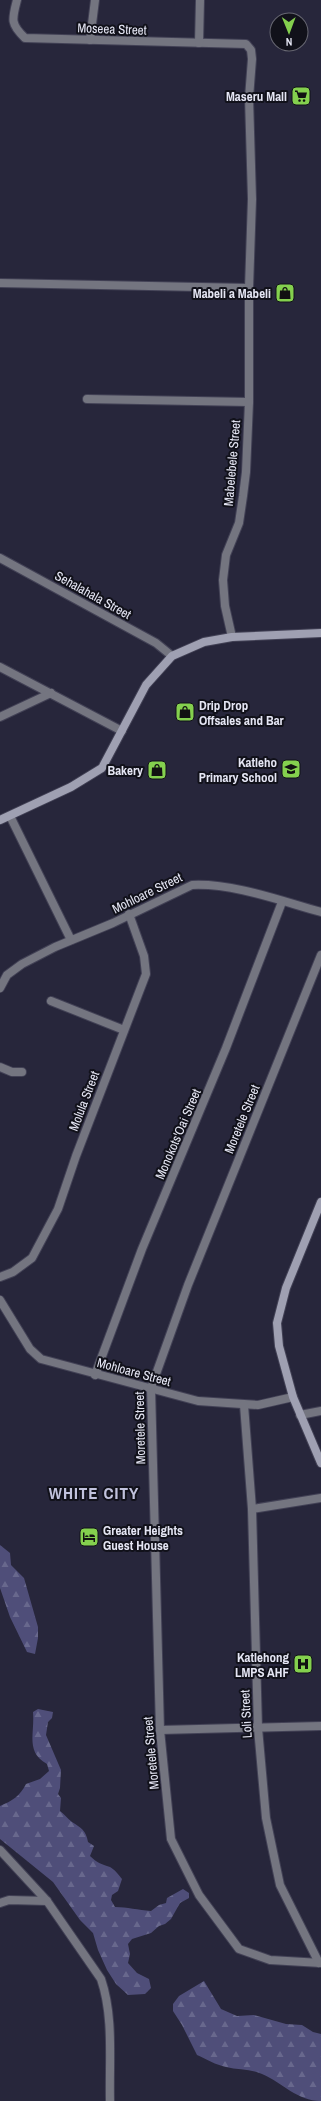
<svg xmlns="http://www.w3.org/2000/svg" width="321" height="2101" viewBox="0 0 321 2101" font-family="'Archivo Narrow',sans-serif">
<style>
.forest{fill:url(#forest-firs)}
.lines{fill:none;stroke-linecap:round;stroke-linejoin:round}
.street-casing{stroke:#424155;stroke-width:10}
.secondary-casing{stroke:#424155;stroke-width:10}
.street{stroke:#747580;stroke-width:8}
.secondary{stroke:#9fa0b2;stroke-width:8}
.labels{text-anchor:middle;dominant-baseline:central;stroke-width:4;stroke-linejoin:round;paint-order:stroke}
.street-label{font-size:13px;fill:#e5e6f4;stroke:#11111a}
.poi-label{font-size:13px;font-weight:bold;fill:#e5e6f4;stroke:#11111a;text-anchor:end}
.district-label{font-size:17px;font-weight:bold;letter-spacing:1px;fill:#c1c2dd;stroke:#11111a}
</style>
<defs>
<pattern id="forest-firs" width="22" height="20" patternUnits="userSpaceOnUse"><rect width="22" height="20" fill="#4f4e79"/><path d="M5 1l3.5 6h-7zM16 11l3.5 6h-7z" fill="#68688d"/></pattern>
</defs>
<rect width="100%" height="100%" fill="#27263b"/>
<!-- forest -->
<g class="forest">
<path d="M0 1545 10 1553 11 1565 24 1578 38 1627V1638L35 1654 27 1652 10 1617 0 1588Z"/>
<path d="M38 1709 53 1712 52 1718 48 1722 46 1735 61 1770 60 1788 58 1794 61 1798 60 1811C64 1814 68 1819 72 1822 81 1828 86 1830 88 1842L94 1846 90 1856C97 1863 101 1864 110 1867 114 1869 119 1875 122 1879L118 1891 112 1895 111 1900 115 1907C127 1907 138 1910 151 1911L159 1905 166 1903 167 1898 183 1889 189 1893V1898L180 1903 171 1919 165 1924 159 1926 151 1933 132 1939 128 1944 130 1954 128 1963 137 1973 149 1979 151 1988 145 1994 128 1995 116 1984 107 1970 98 1950 93 1933 80 1920 53 1882 0 1839V1806C12 1801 20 1796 26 1784L40 1779 49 1771 47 1764C25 1752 35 1733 33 1712Z"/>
<path d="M204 1981 221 2009 237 2016 254 2015 286 2024 302 2025 313 2032 321 2034V2101C297 2101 283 2083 262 2074 251 2069 238 2070 226 2067 216 2065 206 2059 197 2055L182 2025 173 2011V2004L179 1996Z"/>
</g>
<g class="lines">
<defs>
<g id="street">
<path d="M17 0C12 19 10 24 25 38L246 44 251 50 252 59 249 98 252 199 249 288V402L246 472 243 496 239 523 226 555 223 580 225 606 232 637"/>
<path d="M90 40 95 0"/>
<path d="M199 43 200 0"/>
<path d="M0 283 249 288"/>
<path d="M87 399 249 402"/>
<path d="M0 558 156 643 172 656"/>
<path d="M0 667 122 731"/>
<path d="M0 717 51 693"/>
<path d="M10 816 71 940"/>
<path d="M321 955 188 1285 151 1388 160 1730 171 1839 199 1895 239 1949 270 1960 321 1963"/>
<path d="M0 988 7 975 22 964 55 947 113 923 192 885C233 883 281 901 321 912"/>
<path d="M51 1001 124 1030"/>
<path d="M0 1067 12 1072H22"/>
<path d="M0 1277 13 1272 32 1258 58 1209 76 1156 146 974 144 956 129 914"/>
<path d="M0 1300 30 1349 41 1359 198 1401 258 1405 293 1397"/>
<path d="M95 1375 142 1249 226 1048 282 902"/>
<path d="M244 1405 252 1509 258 1728 266 1818 280 1885 319 1963"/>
<path d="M300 1415 321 1411"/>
<path d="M252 1509 321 1498"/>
<path d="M160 1730 321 1726"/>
<path d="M0 1850 47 1901 101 1979C114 2017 109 2061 110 2101"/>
<path d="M0 1903 9 1900 47 1901"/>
</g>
<g id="secondary">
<path d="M0 820 71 787 102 768 146 685 172 656 204 642 232 637 321 633"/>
<path d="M321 1202 286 1288 277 1323 279 1346 293 1397 321 1463"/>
</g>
</defs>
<!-- street casing -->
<use href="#street" class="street-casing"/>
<!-- secondary casing -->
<use href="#secondary" class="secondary-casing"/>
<!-- street -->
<use href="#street" class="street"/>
<!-- secondary -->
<use href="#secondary" class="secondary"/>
</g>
<!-- icons -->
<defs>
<symbol id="supermarket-square" viewBox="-11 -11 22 22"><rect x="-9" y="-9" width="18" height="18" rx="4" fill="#84d04e" stroke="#11111a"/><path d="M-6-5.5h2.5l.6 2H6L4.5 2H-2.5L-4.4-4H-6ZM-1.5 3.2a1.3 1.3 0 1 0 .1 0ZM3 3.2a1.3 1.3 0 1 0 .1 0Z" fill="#111"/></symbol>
<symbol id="shop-square" viewBox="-11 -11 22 22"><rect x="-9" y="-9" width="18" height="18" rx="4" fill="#84d04e" stroke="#11111a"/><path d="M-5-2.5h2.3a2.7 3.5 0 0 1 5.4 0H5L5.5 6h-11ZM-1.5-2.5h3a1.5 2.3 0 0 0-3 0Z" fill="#111"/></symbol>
<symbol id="school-square" viewBox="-11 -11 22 22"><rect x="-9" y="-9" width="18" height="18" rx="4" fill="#84d04e" stroke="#11111a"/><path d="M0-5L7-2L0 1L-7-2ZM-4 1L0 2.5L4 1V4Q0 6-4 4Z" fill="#111"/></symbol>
<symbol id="hotel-square" viewBox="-11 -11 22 22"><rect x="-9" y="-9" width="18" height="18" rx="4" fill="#84d04e" stroke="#11111a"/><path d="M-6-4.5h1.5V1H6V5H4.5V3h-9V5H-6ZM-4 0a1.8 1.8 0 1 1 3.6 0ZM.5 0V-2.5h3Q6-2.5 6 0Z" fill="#111"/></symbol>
<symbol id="hospital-square" viewBox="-11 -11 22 22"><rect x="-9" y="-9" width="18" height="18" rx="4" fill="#84d04e" stroke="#11111a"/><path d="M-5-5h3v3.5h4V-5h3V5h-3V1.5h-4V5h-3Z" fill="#111"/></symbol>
</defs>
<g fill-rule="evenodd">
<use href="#supermarket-square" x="290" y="85" width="22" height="22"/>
<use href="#shop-square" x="274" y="282" width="22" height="22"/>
<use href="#shop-square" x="174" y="701" width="22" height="22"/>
<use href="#school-square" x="280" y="758" width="22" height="22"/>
<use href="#shop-square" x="146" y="759" width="22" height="22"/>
<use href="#hotel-square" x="78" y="1526" width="22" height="22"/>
<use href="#hospital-square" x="292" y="1653" width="22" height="22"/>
</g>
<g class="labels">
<!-- street labels -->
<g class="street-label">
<text transform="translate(112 29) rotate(2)">Moseea Street</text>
<text transform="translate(232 463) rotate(-85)">Mabelebele Street</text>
<text transform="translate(93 595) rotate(29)">Sehalahala Street</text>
<text transform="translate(147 893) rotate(-26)">Mohloare Street</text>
<text transform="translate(84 1101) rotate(-69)">Molula Street</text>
<text transform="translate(242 1119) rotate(-68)">Moretele Street</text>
<text transform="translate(178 1134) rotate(-67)">Monokots'Oai Street</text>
<text transform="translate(134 1372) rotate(15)">Mohloare Street</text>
<text transform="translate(140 1428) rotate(-91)">Moretele Street</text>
<text transform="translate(246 1714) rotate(-93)">Loli Street</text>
<text transform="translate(151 1753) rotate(-95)">Moretele Street</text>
</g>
<!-- poi labels -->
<g class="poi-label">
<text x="287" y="96">Maseru Mall</text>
<text x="271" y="293">Mabeli a Mabeli</text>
<text x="199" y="705" text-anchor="start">Drip Drop<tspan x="199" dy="15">Offsales and Bar</tspan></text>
<text x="277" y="762">Katleho<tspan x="277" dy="15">Primary School</tspan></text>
<text x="143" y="770">Bakery</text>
<text x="103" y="1530" text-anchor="start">Greater Heights<tspan x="103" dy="15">Guest House</tspan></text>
<text x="289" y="1657">Katlehong<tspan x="289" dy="15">LMPS AHF</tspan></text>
</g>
<!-- district labels -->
<g class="district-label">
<text x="94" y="1492">WHITE CITY</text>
</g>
</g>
<!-- north arrow -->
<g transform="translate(289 32) rotate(179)"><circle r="19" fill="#11111a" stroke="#666671"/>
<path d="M0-3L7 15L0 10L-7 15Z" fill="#84d04e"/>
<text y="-6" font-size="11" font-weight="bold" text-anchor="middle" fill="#e5e6f4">N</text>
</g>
</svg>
